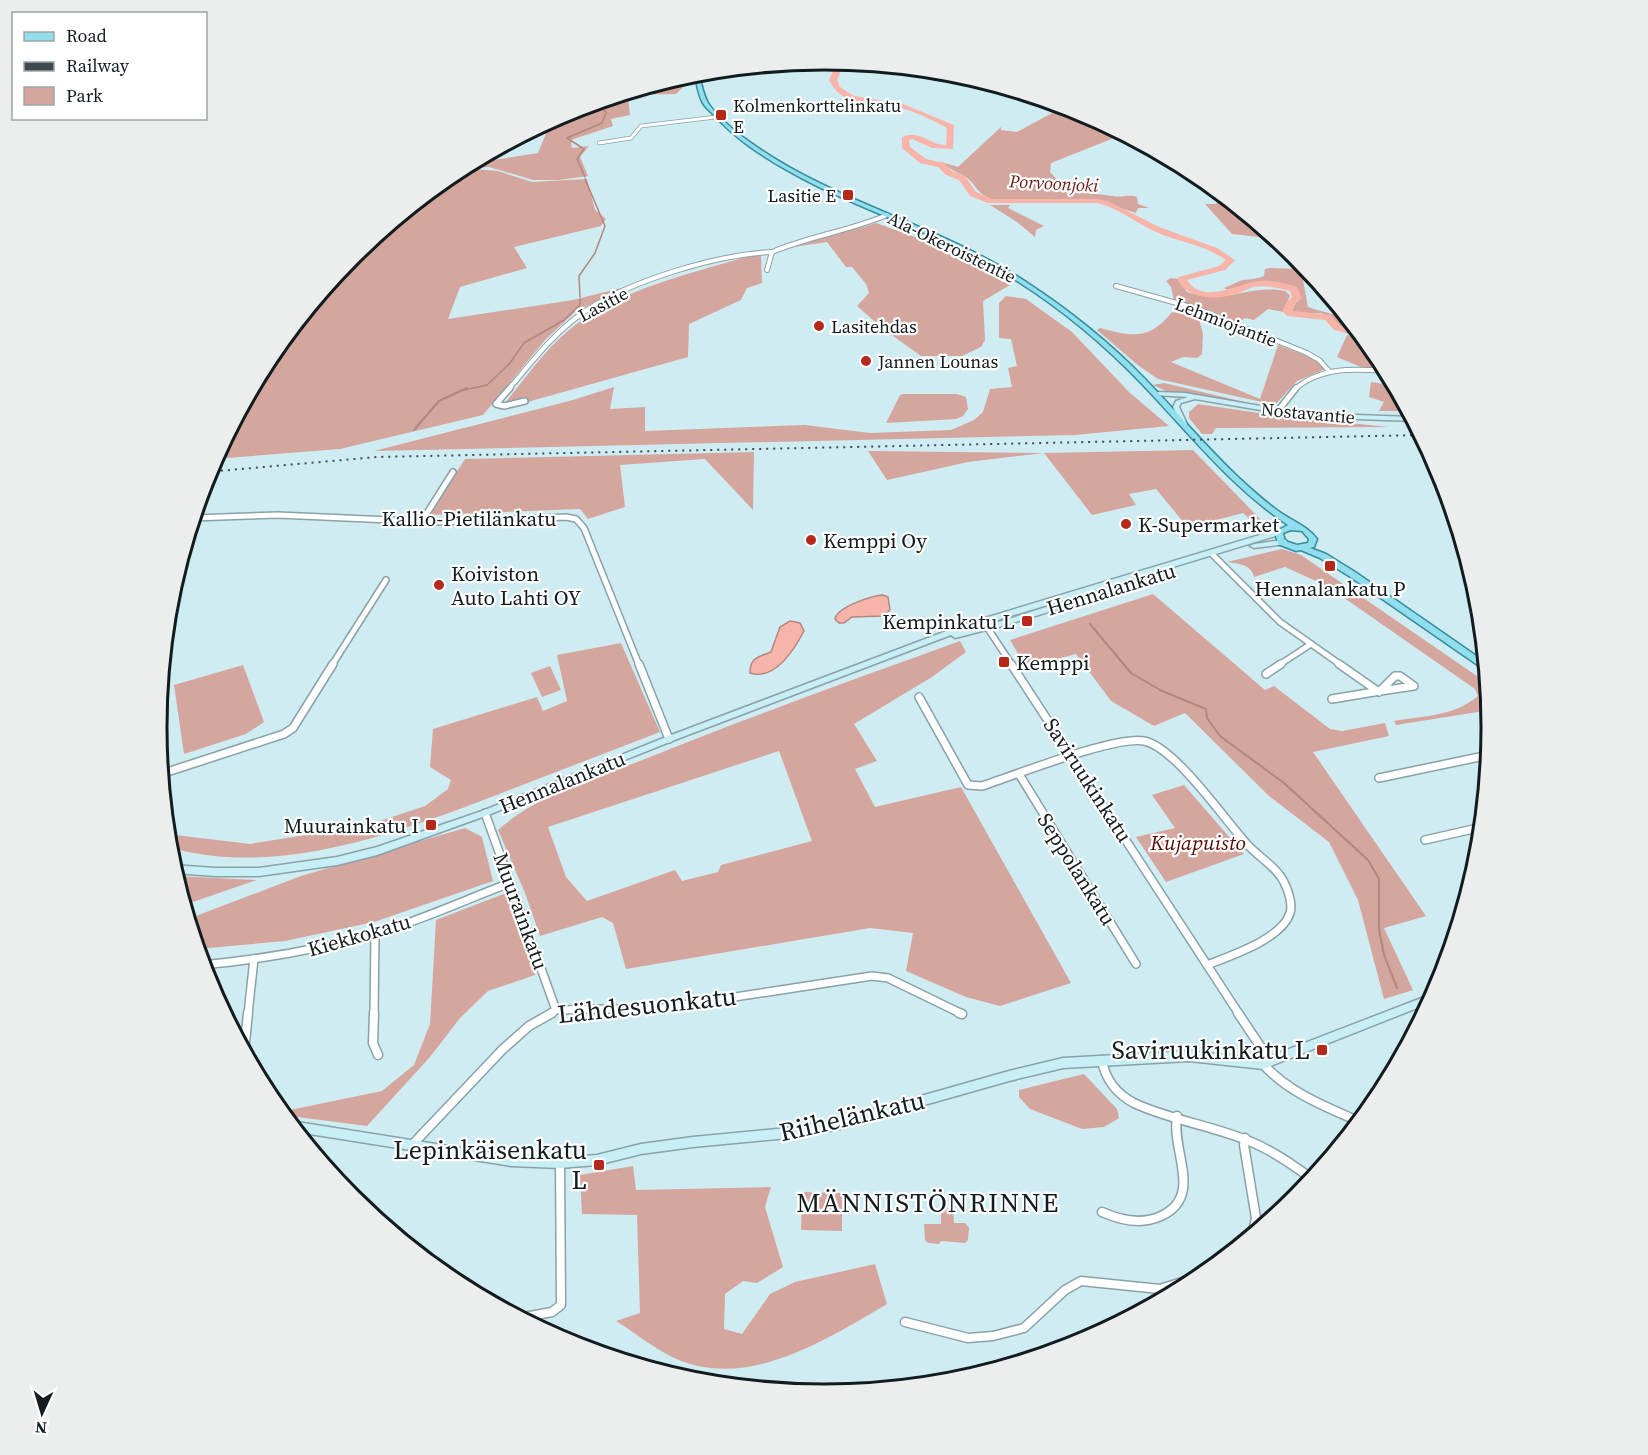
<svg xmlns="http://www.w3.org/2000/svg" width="1648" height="1455" viewBox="0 0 1648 1455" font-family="'Source Serif 4',serif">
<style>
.green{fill:#d5a69d;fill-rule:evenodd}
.water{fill:#f8b4a8;stroke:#b3867f;stroke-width:1.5}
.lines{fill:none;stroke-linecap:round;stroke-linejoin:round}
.stream-far1{stroke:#b3867f;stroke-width:1.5}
.stream{stroke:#b3867f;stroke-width:2}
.river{fill:#f8b4a8;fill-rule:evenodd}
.street-far4-casing{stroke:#88a2a8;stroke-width:4.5}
.street-far3-casing{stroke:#88a2a8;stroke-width:6}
.street-far2-casing{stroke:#88a2a8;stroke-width:8}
.street-far1-casing{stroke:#88a2a8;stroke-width:10}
.street-casing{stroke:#88a2a8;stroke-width:11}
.secondary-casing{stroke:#88a2a8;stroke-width:3}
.primary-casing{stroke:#348c9d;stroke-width:3}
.highway-casing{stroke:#348c9d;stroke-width:4}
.street-far4{stroke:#fff;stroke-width:3}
.street-far3{stroke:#fff;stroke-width:4}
.street-far2{stroke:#fff;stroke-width:5}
.street-far1{stroke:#fff;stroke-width:7}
.street{stroke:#fff;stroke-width:8}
.secondary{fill:#c8eef6;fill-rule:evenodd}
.primary{fill:#91deed;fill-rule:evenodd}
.highway{fill:#47c8e1;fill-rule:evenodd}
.rail{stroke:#3d4b4e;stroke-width:2;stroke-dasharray:2 5;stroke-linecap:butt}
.poi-dot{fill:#b6291a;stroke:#fff;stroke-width:2}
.labels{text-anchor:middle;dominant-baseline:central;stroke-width:4.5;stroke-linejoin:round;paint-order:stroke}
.far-poi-label{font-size:18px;fill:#121c1f;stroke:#fff;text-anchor:start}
.far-water-label{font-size:18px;font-style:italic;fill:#661810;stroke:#fff}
.far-street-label{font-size:18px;fill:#121c1f;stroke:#fff}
.street-label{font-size:21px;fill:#121c1f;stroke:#fff}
.poi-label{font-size:21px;fill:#121c1f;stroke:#fff;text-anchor:start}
.park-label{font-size:21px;font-style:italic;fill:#570803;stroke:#fff}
.near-street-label{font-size:26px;fill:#121c1f;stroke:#fff}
.near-poi-label{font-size:26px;fill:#121c1f;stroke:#fff;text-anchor:end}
.near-neighbourhood-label{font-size:27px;letter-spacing:1.5px;fill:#121c1f;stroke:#fff}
.rim{fill:none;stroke:#121c1f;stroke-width:3}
</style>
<rect width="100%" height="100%" fill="#d0ecf3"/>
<!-- green -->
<g class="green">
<path d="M682 76 685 77 687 83 676 94 621 95Z"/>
<path d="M628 97 630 115 611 119 613 126 571 140 572 148 589 146 580 157 588 176 559 180H533L489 167 459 169 468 164 538 153 547 131 566 124 571 110 611 98Z"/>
<path d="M1065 106C1086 113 1102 123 1119 136L1051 163 1050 172 1069 193C1087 192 1095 194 1113 196 1121 198 1129 194 1137 197L1138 204 1149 208H1138L1136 213 1096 200 991 199C975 192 977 185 966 177 957 172 949 169 941 162L958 167 1001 127V130L1017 132Z"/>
<path d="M475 169 498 171 532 182 587 179 595 210 606 219 601 226 514 247 527 268 460 287 448 319 573 300 633 285 576 311 545 340 483 415 340 449 214 459 269 356 352 255 453 172Z"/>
<path d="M1227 199 1276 239 1232 234 1205 204H1215Z"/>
<path d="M990 205H1010L1008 208 1044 226 1036 230 1035 237 1017 222Z"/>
<path d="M876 223 946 248 1010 285 983 301 985 340 981 347 962 356H921L882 328 857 306 869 293 866 284 852 267H846L827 242 786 248C815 237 846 233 876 223Z"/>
<path d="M761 255 762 283 747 288 741 300 689 324 688 357 499 410C519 387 537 360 559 339 608 292 682 276 746 257Z"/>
<path d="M1270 268 1301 269 1308 307C1332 316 1342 311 1360 333L1341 327 1330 316 1320 313 1299 314 1291 311 1298 299 1295 287C1271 281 1252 283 1229 291L1224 288C1230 286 1238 281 1243 280 1251 279 1257 279 1264 276L1265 269Z"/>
<path d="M1171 278 1178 279 1187 292C1224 305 1250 284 1285 291L1290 295 1284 312 1268 309 1254 320 1245 318 1238 323 1174 300 1171 287 1166 281Z"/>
<path d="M1006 296 1026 299 1072 332 1129 392 1169 426 1075 435 374 451 573 400 614 387 610 409 645 407V431L805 425 870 433 951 430 974 420 983 412 990 389 1012 387 1008 368 1017 366 1011 339 999 338V303Z"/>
<path d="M1172 312 1190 315 1199 319 1203 334 1202 354 1197 358 1183 357 1171 362 1260 399 1278 345 1317 360 1325 369 1297 381 1275 405 1158 379 1139 366 1097 330 1100 328C1132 337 1150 340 1172 312Z"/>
<path d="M1347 335 1364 339 1386 369 1361 367 1337 357Z"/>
<path d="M1371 382 1390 385 1393 383 1408 411H1379L1384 402 1369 397Z"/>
<path d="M1164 383 1270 408 1166 391 1153 385Z"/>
<path d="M903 394H957L966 397 968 409 963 416 956 419 886 423 900 395Z"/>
<path d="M1198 404 1279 416 1389 427 1216 428 1212 434H1202L1189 418V412Z"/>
<path d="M1193 450 1264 523 1257 526 1243 513 1204 523 1209 528 1190 530 1156 489 1129 494 1136 505 1092 515 1044 453 968 462 887 480 868 451 1044 453Z"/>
<path d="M754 452 753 510 705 459 620 465 625 507 588 519 580 509 429 515 465 459Z"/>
<path d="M1282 549 1301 555 1487 683 1490 710 1396 725 1394 721C1423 716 1455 716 1478 696L1475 689 1327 586 1285 567 1254 577C1251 564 1239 564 1227 562Z"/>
<path d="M1153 594 1265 690 1274 686 1330 729 1342 731 1385 723 1389 736 1313 752 1426 916 1384 928 1413 990 1384 999 1358 900 1329 842 1269 796 1185 713 1154 726 1111 701 1076 654 1026 667 1010 640Z"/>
<path d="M960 641 966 652 932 677 854 724 877 761 855 769 875 807 961 787 1071 983 1000 1006 966 997 906 971 913 933 870 928 626 969 613 923 602 917 540 936 525 893 498 830C538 794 596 778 645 759 749 717 855 679 960 641ZM779 751 812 841 721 865 718 872 682 881 675 870 587 901 566 877 548 827Z"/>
<path d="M621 643 660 732C611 751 561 770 512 789 408 829 280 880 168 847L167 834 250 844 368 825 425 806 448 789 451 780 430 767 433 729 537 697 543 711 567 701 557 655Z"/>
<path d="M243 665 264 722 246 734 184 754 174 685Z"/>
<path d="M550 666 561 690 542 697 531 673Z"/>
<path d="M1184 785 1244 854 1166 882 1136 837 1175 828 1152 795Z"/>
<path d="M465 828 482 837 493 881 374 922 285 941 197 949 188 919 301 876Z"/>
<path d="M175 876 257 880 184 905Z"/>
<path d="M506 893 535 975 488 991 460 1018 430 1057 367 1126 282 1115 280 1112 382 1091 414 1065 430 1024 436 920Z"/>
<path d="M1084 1074 1117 1109 1119 1118 1104 1127 1082 1129 1030 1109 1019 1097V1090Z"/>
<path d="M633 1166 636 1190 771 1187 765 1207 783 1267 757 1283 743 1281 725 1294 724 1329 742 1334 770 1294 795 1282 875 1264 887 1304C824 1341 744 1393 670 1356 651 1346 634 1332 616 1321L640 1313 637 1215 582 1214 580 1175Z"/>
<path d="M802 1192 842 1193V1231L801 1230Z"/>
<path d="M941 1208 953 1209 954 1223H965L969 1228 968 1240 965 1243 941 1241 939 1244 928 1243 925 1240 924 1224H941Z"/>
</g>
<!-- water -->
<g class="water">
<path d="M883 595 888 597 890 610 883 616 852 617 844 623H839L835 619C837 607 871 596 883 595Z"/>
<path d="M790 621 800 623 804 631C794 650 775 681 750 673 750 657 759 657 771 652L780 627Z"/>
</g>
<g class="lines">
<!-- stream-far1 -->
<g class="stream-far1">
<path d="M585 177 577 159 584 149 567 138 602 123 606 113 599 102"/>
<path d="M580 297 579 276 595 253 605 226 585 179"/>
<path d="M464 390 487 385 510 363 524 343 564 320 580 305V299"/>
</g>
<!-- stream -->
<g class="stream">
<path d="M414 430 439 401 467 388"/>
<path d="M1090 624 1131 673 1162 691 1206 709 1207 718 1220 736 1284 783 1368 860 1379 879V929L1384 955 1397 988"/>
</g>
<!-- river -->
<path class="river" d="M830 61H837L842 69 837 80 840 87 854 96 903 104 954 125 953 149 932 148 912 139 909 140 910 147 926 159 944 163 952 171 965 176 976 192 992 199H1097L1108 201 1159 227 1217 248 1235 260 1225 270 1187 280C1204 306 1237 283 1259 281 1272 280 1285 283 1297 287L1302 298 1294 305 1293 311 1331 315 1340 326 1359 332 1364 338 1334 330 1325 320 1287 316 1282 311 1287 302 1292 297 1290 291 1286 290C1275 287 1264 285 1253 287 1247 289 1242 292 1236 294 1216 300 1188 300 1177 279L1179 277 1219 266 1226 260C1205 245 1179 242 1156 232 1136 223 1119 208 1097 203H988L970 196 959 180 946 175 938 167 920 163 902 148V137C920 129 929 145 946 145L947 128C931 119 913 111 895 106 869 100 844 109 829 80L834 69Z"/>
<defs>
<g id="street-far4">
<path d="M537 128H542"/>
<path d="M599 143 631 138 641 126 716 117"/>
<path d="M504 145 515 146"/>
</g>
<g id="street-far3">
<path d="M767 270 772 252C810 236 849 231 887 215"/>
<path d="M1116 286 1198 309 1307 353 1319 360 1329 371"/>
<path d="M508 390C531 363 553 334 581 314 628 281 715 255 772 252"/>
<path d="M1294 390C1320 366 1355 369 1387 371"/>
</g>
<g id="street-far2">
<path d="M510 388 496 404 504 406 525 401"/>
<path d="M1277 412 1296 388"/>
<path d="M193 518 278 515 435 522 566 517 576 519 584 528 639 665"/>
<path d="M422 521 453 472"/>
<path d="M1211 553 1280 622 1341 665"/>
<path d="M985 624 1012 665"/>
<path d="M332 665 386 580"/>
<path d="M1279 665 1311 644"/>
</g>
<g id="street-far1">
<path d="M639 664 669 739"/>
<path d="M1011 664 1239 1014"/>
<path d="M1339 664 1379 692"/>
<path d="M1266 674 1281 664"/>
<path d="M1395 676H1400L1414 686 1380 691Z"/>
<path d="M919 697 968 785 982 786C1013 776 1116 735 1144 741 1175 747 1224 819 1246 843 1258 857 1276 866 1284 882 1288 890 1293 904 1290 913 1282 939 1230 956 1207 965"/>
<path d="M1332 699 1380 691"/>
<path d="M161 774 284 734 293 728 333 664"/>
<path d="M1019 774 1136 964"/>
<path d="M1379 778 1489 755"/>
<path d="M485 813 556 1010"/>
<path d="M1425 840 1482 827"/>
<path d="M202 965C266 959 329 948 390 929 431 916 470 898 510 883"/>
<path d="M248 1014 254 959"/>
<path d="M374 1014 375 934"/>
<path d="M549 1014 556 1010 663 1008 872 976 888 978 962 1014"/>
</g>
<g id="street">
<path d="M374 1013 373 1043 378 1055"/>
<path d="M959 1013 962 1014"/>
<path d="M1238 1013 1270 1061"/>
<path d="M244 1052 248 1013"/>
<path d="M1102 1060C1105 1079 1117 1094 1134 1103 1167 1119 1213 1126 1249 1141 1272 1150 1292 1164 1312 1179"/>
<path d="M1263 1064C1289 1093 1325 1106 1360 1122"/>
<path d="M1245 1138 1244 1145 1256 1218 1252 1236"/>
<path d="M412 1145 503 1049 529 1026 552 1013"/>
<path d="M1102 1212C1120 1220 1142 1225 1161 1216 1204 1196 1171 1152 1177 1116"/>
<path d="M519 1318 552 1312 561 1305 560 1163"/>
<path d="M905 1322 968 1338 993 1336 1024 1328 1065 1290 1081 1281 1160 1289 1204 1275"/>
</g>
<g id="secondary">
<path d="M1156 392 1185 393 1301 413 1411 417 1413 421 1301 417 1195 399 1181 403 1179 407 1187 424 1184 426 1181 424 1173 407 1176 401 1188 397 1154 395V393Z"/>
<path d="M1276 530H1279L1283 532 1282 534 971 628 967 629 1002 621 1107 588 1111 591 1110 593 1006 625 955 638 951 635 672 741 488 815 377 855 337 865 259 876H215L174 873 172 866 173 865 215 868H259L337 857 377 847 482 811 666 737 965 624Z"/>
<path d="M1283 540H1286L1287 542 1286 544 1254 548 1250 546 1254 544Z"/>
<path d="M1432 994H1435L1430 1003 1263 1069 1189 1061 1063 1068 1009 1081 836 1130 787 1138 693 1147 641 1154 597 1165 560 1168 511 1166 297 1132 288 1122 291 1121 511 1156 560 1158 597 1155 641 1144 693 1137 787 1128 836 1120 1009 1071 1063 1058 1189 1051 1263 1059Z"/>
</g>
<path id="primary" d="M698 72C701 82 703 94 708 103 717 117 737 133 751 143 835 203 940 225 1026 282 1069 310 1109 342 1145 379 1177 412 1206 447 1239 478 1252 490 1266 503 1281 513 1294 522 1307 526 1317 539L1314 547 1310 548 1326 554 1355 572 1485 662 1486 669 1482 668 1349 576 1320 558 1301 550 1296 551 1278 544 1275 532 1288 525C1231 487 1189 433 1142 384 1096 336 1043 294 985 262 908 220 821 198 749 146 735 136 724 126 712 113 709 110 705 107 703 103 698 95 697 82 694 73ZM1291 530 1302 531 1309 539 1308 543 1297 545 1285 541 1283 533Z"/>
<path id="highway" d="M725 70 691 76 689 74Z"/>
</defs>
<!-- street-far4 casing -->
<use href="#street-far4" class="street-far4-casing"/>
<!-- street-far3 casing -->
<use href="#street-far3" class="street-far3-casing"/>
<!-- street-far2 casing -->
<use href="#street-far2" class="street-far2-casing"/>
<!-- street-far1 casing -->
<use href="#street-far1" class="street-far1-casing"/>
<!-- street casing -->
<use href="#street" class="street-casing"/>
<!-- secondary casing -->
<use href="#secondary" class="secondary-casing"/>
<!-- primary casing -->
<use href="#primary" class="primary-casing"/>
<!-- highway casing -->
<use href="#highway" class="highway-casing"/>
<!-- street-far4 -->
<use href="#street-far4" class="street-far4"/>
<!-- street-far3 -->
<use href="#street-far3" class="street-far3"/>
<!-- street-far2 -->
<use href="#street-far2" class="street-far2"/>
<!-- street-far1 -->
<use href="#street-far1" class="street-far1"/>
<!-- street -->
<use href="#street" class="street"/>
<!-- secondary -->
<use href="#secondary" class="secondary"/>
<!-- primary -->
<use href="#primary" class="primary"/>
<!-- highway -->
<use href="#highway" class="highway"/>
<!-- rail -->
<path class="rail" d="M207 472 377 457 1421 435"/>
</g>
<!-- markers -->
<g class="poi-dot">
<rect x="715" y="109" width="12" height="12" rx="3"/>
<rect x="842" y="189" width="12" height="12" rx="3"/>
<circle cx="819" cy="326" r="6"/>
<circle cx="866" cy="361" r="6"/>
<circle cx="1126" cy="524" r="6"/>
<circle cx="811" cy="540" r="6"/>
<rect x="1324" y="560" width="12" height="12" rx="3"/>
<circle cx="439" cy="585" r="6"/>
<rect x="1021" y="615" width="12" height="12" rx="3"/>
<rect x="998" y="656" width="12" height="12" rx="3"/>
<rect x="425" y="819" width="12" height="12" rx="3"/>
<rect x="1316" y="1044" width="12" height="12" rx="3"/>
<rect x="593" y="1159" width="12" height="12" rx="3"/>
</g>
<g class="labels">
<!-- far-poi labels -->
<g class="far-poi-label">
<text x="733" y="105">Kolmenkorttelinkatu<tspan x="733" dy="21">E</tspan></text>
<text x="836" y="195" text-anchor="end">Lasitie E</text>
<text x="831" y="326">Lasitehdas</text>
<text x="878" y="361">Jannen Lounas</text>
</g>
<!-- far-water labels -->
<g class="far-water-label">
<text transform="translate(1054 183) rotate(3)">Porvoonjoki</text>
</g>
<!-- far-street labels -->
<g class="far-street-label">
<text transform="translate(952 247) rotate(26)">Ala-Okeroistentie</text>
<text transform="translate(603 304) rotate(-28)">Lasitie</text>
<text transform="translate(1226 322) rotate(21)">Lehmiojantie</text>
<text transform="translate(1308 413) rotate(5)">Nostavantie</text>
</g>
<!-- street labels -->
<g class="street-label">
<text x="469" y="518">Kallio-Pietilänkatu</text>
<text transform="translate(1111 589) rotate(-17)">Hennalankatu</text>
<text transform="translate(1088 780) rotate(57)">Saviruukinkatu</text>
<text transform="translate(562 782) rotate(-22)">Hennalankatu</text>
<text transform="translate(1077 869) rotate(58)">Seppolankatu</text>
<text transform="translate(521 911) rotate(70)">Muurainkatu</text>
<text transform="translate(359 935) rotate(-16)">Kiekkokatu</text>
</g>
<!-- poi labels -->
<g class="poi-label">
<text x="1138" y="524">K-Supermarket</text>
<text x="823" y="540">Kemppi Oy</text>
<text x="451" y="573">Koiviston<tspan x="451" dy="24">Auto Lahti OY</tspan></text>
<text x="1330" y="588" text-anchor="middle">Hennalankatu P</text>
<text x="1015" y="621" text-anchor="end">Kempinkatu L</text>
<text x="1016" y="662">Kemppi</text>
<text x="419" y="825" text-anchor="end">Muurainkatu I</text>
</g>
<!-- park labels -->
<g class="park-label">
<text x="1198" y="842">Kujapuisto</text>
</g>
<!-- near-street labels -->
<g class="near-street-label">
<text transform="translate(647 1005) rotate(-6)">Lähdesuonkatu</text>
<text transform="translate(852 1116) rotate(-13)">Riihelänkatu</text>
</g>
<!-- near-poi labels -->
<g class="near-poi-label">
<text x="1310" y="1050">Saviruukinkatu L</text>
<text x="587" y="1150">Lepinkäisenkatu<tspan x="587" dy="30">L</tspan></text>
</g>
<!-- near-neighbourhood labels -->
<g class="near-neighbourhood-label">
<text x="928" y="1202">MÄNNISTÖNRINNE</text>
</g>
</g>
<!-- crop -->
<path d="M0 0H1648V1455H0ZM167 727a657 657 0 1 1 1314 0a657 657 0 1 1-1314 0Z" fill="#eceded" fill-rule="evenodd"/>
<path class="rim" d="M167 727a657 657 0 1 1 1314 0a657 657 0 1 1-1314 0Z"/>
<!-- legend -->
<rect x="12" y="12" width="195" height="108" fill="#ffffff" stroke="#a0a4a5" stroke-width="1.5"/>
<rect x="24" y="32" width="30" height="9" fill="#91deed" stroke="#a0a4a5" stroke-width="1.5"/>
<text x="66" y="42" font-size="18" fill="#121c1f">Road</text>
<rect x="24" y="62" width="30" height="9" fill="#3d4b4e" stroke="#a0a4a5" stroke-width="1.5"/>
<text x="66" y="72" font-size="18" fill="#121c1f">Railway</text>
<rect x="24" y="87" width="30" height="18" fill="#d5a69d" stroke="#a0a4a5" stroke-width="1.5"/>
<text x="66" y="102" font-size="18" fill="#121c1f">Park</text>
<!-- north arrow -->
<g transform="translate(42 1413) rotate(184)" stroke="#ffffff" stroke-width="4.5" paint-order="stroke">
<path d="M0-4.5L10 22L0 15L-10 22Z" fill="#121c1f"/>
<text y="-9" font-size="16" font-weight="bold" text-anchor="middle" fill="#121c1f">N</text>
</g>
</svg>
